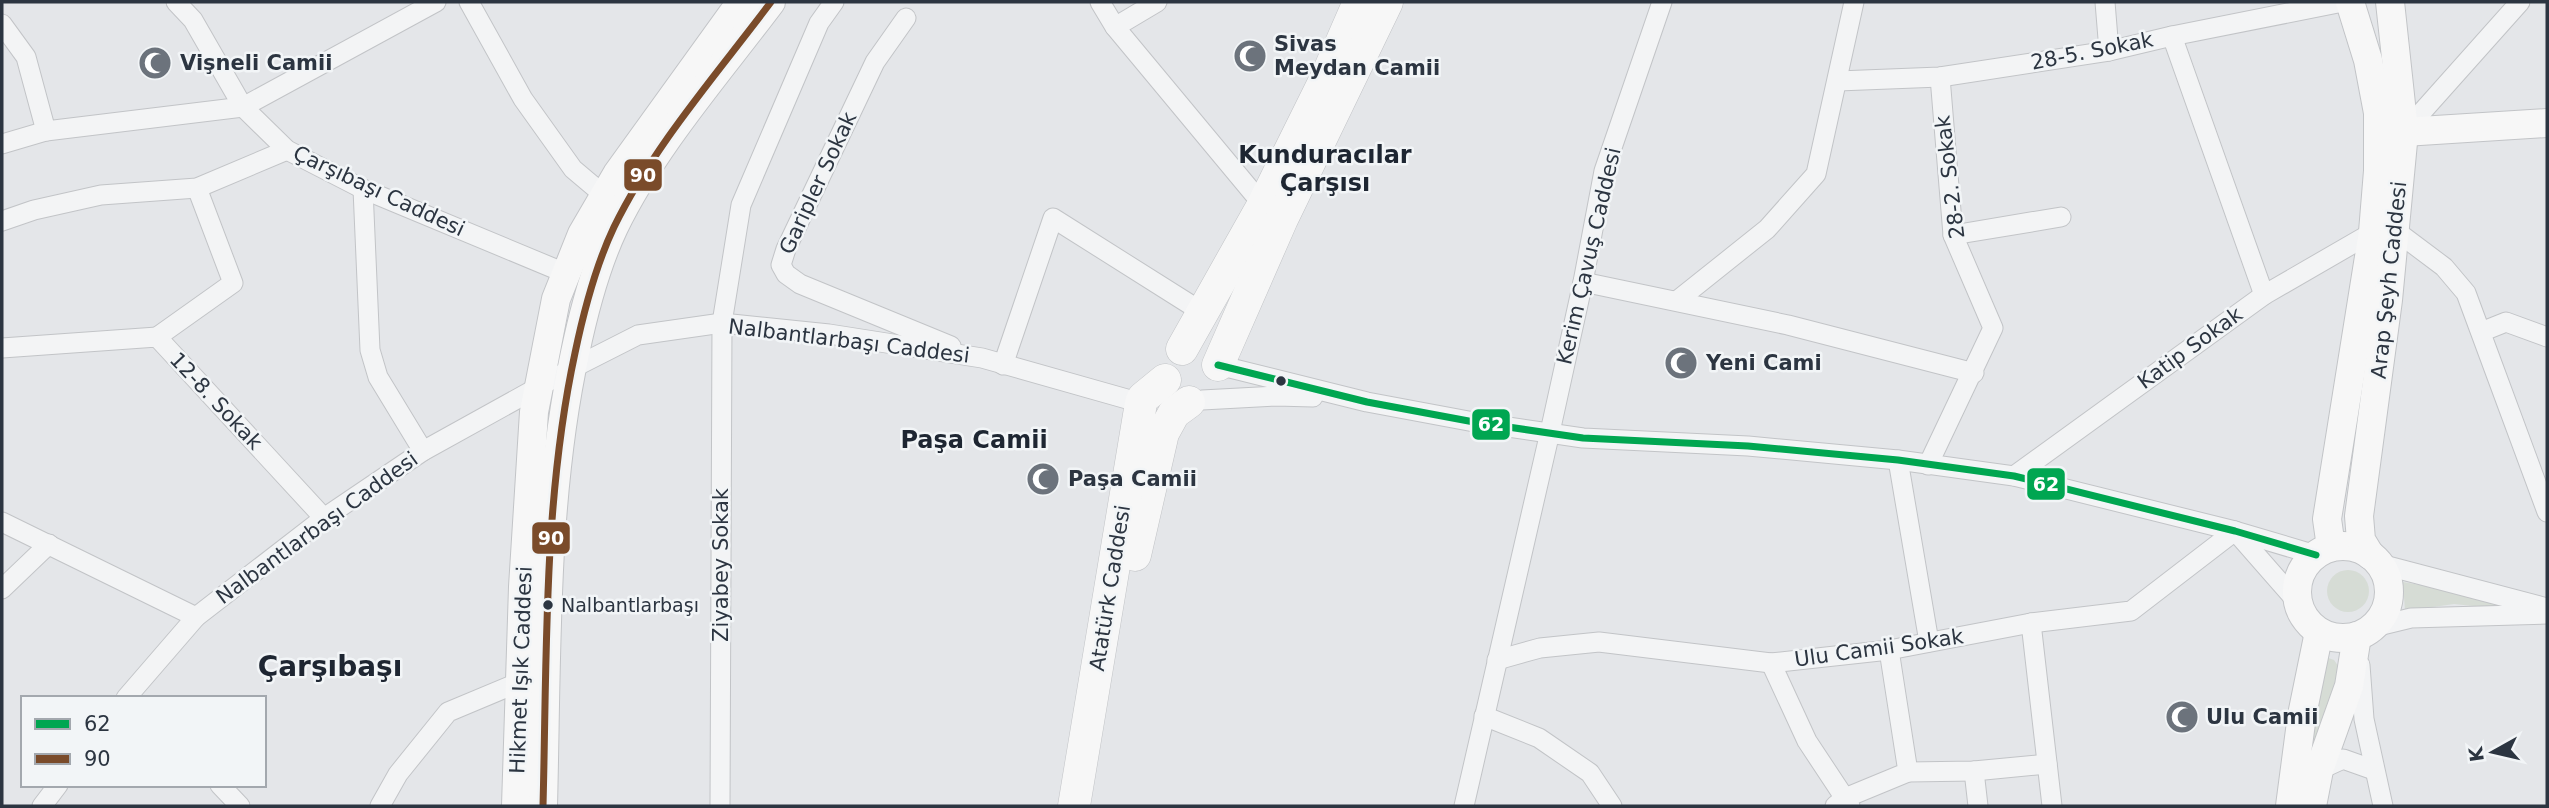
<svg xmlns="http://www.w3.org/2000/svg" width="2549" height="808" viewBox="0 0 2549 808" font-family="'DejaVu Sans',sans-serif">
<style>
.green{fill:#d6dcd5}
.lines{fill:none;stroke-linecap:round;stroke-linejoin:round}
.street-casing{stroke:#c2c4c7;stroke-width:21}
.secondary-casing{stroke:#c2c4c7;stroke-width:30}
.primary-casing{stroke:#c1c3c6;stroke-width:33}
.street{stroke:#f3f4f5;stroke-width:19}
.secondary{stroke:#f7f7f7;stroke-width:28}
.primary{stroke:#f7f7f7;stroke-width:32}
.bus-1-casing{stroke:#f2f5f7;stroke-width:12}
.bus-2-casing{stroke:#f2f5f7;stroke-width:12}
.bus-1{stroke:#00a651;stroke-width:7}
.bus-2{stroke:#7a4b2a;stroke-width:7}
.bus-dot{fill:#2c3541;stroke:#f2f5f7;stroke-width:2.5}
.labels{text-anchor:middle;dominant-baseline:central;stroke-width:5;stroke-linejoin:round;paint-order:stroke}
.bus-label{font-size:19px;fill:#2c3541;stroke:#f2f5f7;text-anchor:start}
.poi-label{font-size:21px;font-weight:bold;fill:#2c3541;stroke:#f2f5f7;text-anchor:start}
.street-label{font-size:21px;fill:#2c3541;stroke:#f2f5f7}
.quarter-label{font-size:24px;font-weight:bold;fill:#1e2632;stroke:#f2f5f7}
.district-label{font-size:28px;font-weight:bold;fill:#1e2632;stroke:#f2f5f7}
.line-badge{stroke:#f2f5f7;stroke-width:2.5}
.badge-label{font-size:19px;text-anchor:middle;font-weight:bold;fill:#fff}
</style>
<rect width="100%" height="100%" fill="#e4e6e9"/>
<!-- green -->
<g class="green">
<circle cx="2348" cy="591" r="21"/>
<path d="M2403 582 2501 599V609L2454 604 2405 611Z"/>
<path d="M2323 656 2334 660 2343 673 2304 780Z"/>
</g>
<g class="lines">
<defs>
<g id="street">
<path d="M176 2 193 20 243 107 287 150 363 189 565 273"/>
<path d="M469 2 523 99 573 169 605 196"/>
<path d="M1100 2 1115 27 1263 205"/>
<path d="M2105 2 2109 51"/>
<path d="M906 18 875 62 786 249 781 265 786 274 800 284 951 346"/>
<path d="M2 24 26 57 46 131"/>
<path d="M1115 27 1157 2"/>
<path d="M2172 36 2264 295"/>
<path d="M1838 81 1940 77 2109 51 2172 36 2343 2"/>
<path d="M2404 132 2520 2"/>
<path d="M2 144 46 131 243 107 436 2"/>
<path d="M363 189 370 350 378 377 423 451"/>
<path d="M2 221 34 210 101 195 197 188 287 150"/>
<path d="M2396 231 2444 267 2466 293 2547 512"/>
<path d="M1953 235 2061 217"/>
<path d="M1583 282 1788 325 1974 373"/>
<path d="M1678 300 1767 229 1816 174 1854 2"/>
<path d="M2481 332 2506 322 2547 337"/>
<path d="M157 337 233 283 197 188"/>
<path d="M2 348 157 337 324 518"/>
<path d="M1003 365 1053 218 1202 312"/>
<path d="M1218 365 1367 402 1474 422 1583 438 1748 446 1898 460 2014 476 2235 531 2316 555"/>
<path d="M1202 400 1276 396 1313 397"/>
<path d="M1898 460 1929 642"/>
<path d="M1928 465 1993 328 1953 235 1940 77"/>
<path d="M2014 476 2264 295 2373 232"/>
<path d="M2 522 196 617"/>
<path d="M2236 532 2299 604"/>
<path d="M2380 564 2547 608"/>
<path d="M2 589 49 544"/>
<path d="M2031 623 2052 806"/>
<path d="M2374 627 2411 618 2547 614"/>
<path d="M1497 660 1540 648 1599 642 1771 663 1889 650 2031 623 2131 611 2235 531"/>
<path d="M1771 663 1807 741 1850 806"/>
<path d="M2360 665 2364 719 2383 806"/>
<path d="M126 698 196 617 324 518 423 451 571 369 638 335 722 323 829 334 982 358 1141 403"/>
<path d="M1484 716 1539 738 1590 773 1612 806"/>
<path d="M2319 770 2343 759 2374 770"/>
<path d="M1974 771 1978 806"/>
<path d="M1908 772 1974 771 2047 764"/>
<path d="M220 785 240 806"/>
<path d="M42 806 58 785"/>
<path d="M380 806 398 774 448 712 522 681"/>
<path d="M720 806 722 323 741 205 819 23 834 2"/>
<path d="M1464 806 1550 432 1583 282 1604 171 1662 2"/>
<path d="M1835 806 1845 798 1908 772 1889 650"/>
</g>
<g id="secondary">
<path d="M2404 132 2547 123"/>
<circle cx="2343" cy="592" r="46"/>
<path d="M2331 547 2327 519 2373 232 2378 171V113L2368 60 2350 2"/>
<path d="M2370 555 2361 540 2359 516 2388 300 2404 132 2390 2"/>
<path d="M516 806 523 587 534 412 556 299 582 234 617 174 741 2"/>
<path d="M543 806C547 656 543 501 575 353 584 310 595 267 614 227 654 145 717 74 771 2"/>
<path d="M2290 806 2302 715 2319 632"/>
<path d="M2312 806 2319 770 2349 686 2357 636"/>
</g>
<g id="primary">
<path d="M1182 349 1263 205 1325 80 1359 2"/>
<path d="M1218 365 1282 219 1387 2"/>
<path d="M1135 555 1163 433 1174 413 1189 402"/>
<path d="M1074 806 1141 403 1143 398 1165 380"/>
</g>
</defs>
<!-- street casing -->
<use href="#street" class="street-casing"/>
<!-- secondary casing -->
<use href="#secondary" class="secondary-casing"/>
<!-- primary casing -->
<use href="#primary" class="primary-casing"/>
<!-- street -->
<use href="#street" class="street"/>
<!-- secondary -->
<use href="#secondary" class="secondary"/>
<!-- primary -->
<use href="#primary" class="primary"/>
<defs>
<path id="bus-1" d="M1218 365 1367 402 1474 422 1583 438 1748 446 1898 460 2014 476 2235 531 2316 555"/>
<path id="bus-2" d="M543 806C547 656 543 501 575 353 584 310 595 267 614 227 654 145 717 74 771 2"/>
</defs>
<!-- bus-1 casing -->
<use href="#bus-1" class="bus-1-casing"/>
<!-- bus-2 casing -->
<use href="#bus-2" class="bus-2-casing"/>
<!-- bus-1 -->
<use href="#bus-1" class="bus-1"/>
<!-- bus-2 -->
<use href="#bus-2" class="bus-2"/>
</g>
<!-- icons -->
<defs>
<symbol id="mosque-disc" viewBox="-11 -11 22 22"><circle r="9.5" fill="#6c737c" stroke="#f2f5f7"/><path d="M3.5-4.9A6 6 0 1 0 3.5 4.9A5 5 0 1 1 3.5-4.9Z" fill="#fff"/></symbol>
</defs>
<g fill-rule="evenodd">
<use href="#mosque-disc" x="1231" y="37" width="38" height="38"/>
<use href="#mosque-disc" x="136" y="44" width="38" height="38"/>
<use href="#mosque-disc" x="1662" y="344" width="38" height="38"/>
<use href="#mosque-disc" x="1024" y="460" width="38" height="38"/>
<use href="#mosque-disc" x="2163" y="698" width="38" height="38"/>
</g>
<!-- markers -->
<g class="bus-dot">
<circle cx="1281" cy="381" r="6"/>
<circle cx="548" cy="605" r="6"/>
</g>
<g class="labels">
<!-- bus labels -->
<g class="bus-label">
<text x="561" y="605">Nalbantlarbaşı</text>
</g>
<!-- poi labels -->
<g class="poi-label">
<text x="1274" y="44">Sivas<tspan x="1274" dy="24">Meydan Camii</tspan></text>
<text x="180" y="63">Vişneli Camii</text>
<text x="1706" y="363">Yeni Cami</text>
<text x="1068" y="479">Paşa Camii</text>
<text x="2206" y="717">Ulu Camii</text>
</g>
<!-- street labels -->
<g class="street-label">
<text transform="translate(2092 51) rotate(-11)">28-5. Sokak</text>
<text transform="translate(1950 177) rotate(-97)">28-2. Sokak</text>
<text transform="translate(818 183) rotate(-65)">Garipler Sokak</text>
<text transform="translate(379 191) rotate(25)">Çarşıbaşı Caddesi</text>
<text transform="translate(1589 256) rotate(-77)">Kerim Çavuş Caddesi</text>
<text transform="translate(2389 280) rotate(-84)">Arap Şeyh Caddesi</text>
<text transform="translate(849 341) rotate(7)">Nalbantlarbaşı Caddesi</text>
<text transform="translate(2190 348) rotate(-36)">Katip Sokak</text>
<text transform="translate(216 401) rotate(47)">12-8. Sokak</text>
<text transform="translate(317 528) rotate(-36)">Nalbantlarbaşı Caddesi</text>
<text transform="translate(721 565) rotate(-90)">Ziyabey Sokak</text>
<text transform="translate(1110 588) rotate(-81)">Atatürk Caddesi</text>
<text transform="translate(1879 648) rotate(-8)">Ulu Camii Sokak</text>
<text transform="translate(521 670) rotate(-88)">Hikmet Işık Caddesi</text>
</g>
<!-- quarter labels -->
<g class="quarter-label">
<text x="1325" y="155">Kunduracılar<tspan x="1325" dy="28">Çarşısı</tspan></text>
<text x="974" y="440">Paşa Camii</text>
</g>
<!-- district labels -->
<g class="district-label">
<text x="330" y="666">Çarşıbaşı</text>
</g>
</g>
<g class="line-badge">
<rect x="623" y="158" width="40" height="34" rx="7" fill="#7a4b2a"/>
<rect x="1471" y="408" width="40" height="33" rx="7" fill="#00a651"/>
<rect x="2026" y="467" width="40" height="34" rx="7" fill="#00a651"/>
<rect x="531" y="521" width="40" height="34" rx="7" fill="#7a4b2a"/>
</g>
<g class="badge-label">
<text x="643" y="182">90</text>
<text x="1491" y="431">62</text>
<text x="2046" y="491">62</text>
<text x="551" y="545">90</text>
</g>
<!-- border -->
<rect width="2549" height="808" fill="none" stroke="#2c3541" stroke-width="7"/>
<!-- legend -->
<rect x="21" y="696" width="245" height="91" fill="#f2f5f7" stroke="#a3a8ae" stroke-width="2"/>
<rect x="35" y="719" width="35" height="10" fill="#00a651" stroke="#a3a8ae" stroke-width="2"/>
<text x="84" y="731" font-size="21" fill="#2c3541">62</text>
<rect x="35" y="754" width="35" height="10" fill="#7a4b2a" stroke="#a3a8ae" stroke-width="2"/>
<text x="84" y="766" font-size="21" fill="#2c3541">90</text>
<!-- north arrow -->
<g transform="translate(2493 752) rotate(262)" stroke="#f2f5f7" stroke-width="5" paint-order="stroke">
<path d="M0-5L12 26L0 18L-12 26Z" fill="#2c3541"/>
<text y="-10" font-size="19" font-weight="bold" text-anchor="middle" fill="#2c3541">K</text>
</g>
</svg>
